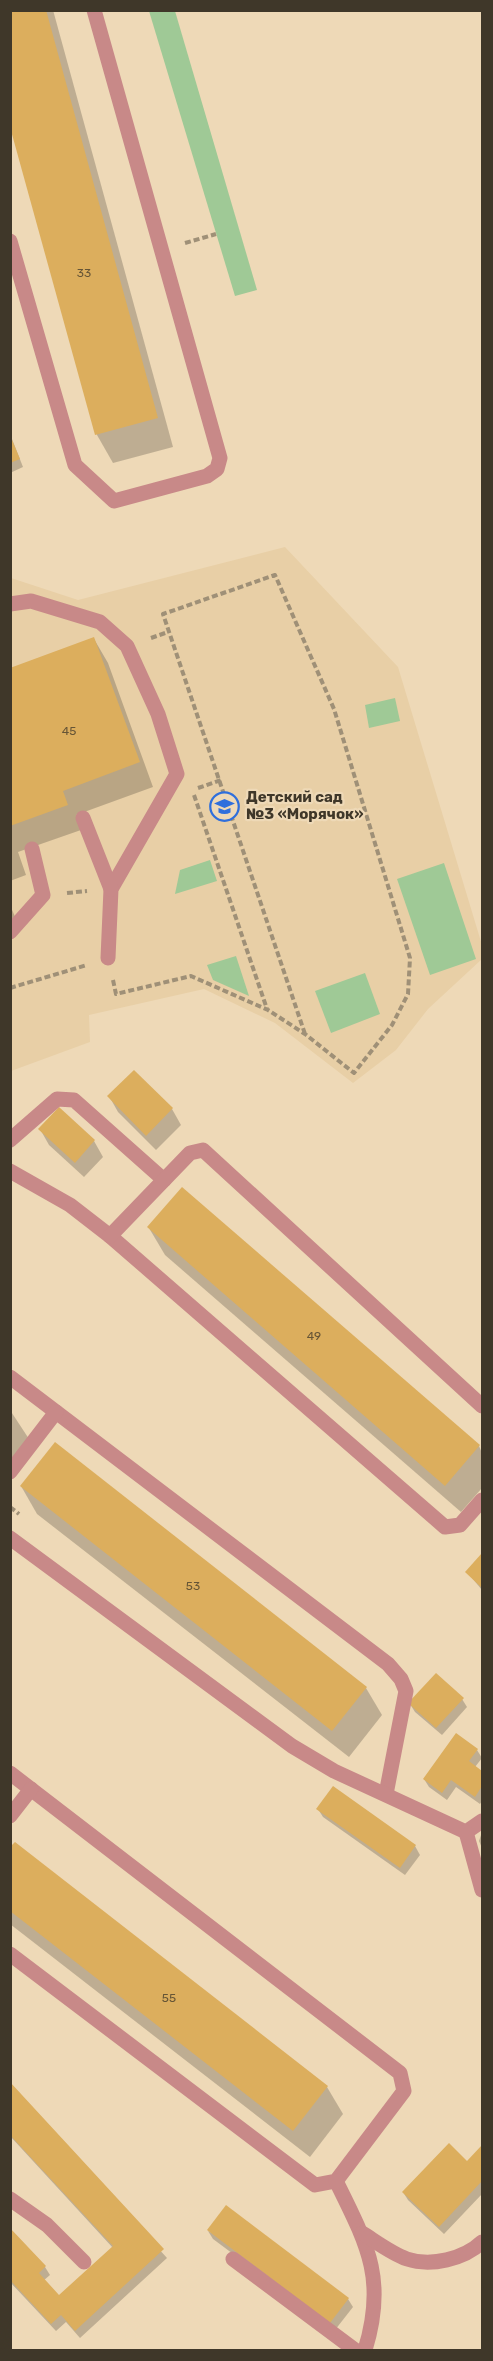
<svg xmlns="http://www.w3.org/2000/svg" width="493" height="2361" viewBox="0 0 493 2361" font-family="Rubik,sans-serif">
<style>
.built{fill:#e8cfa6}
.green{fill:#9fc996}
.shadow{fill:#0003}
.building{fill:#dcae5d}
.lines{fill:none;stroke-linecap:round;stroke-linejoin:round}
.path{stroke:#9f9077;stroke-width:4;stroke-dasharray:6 3;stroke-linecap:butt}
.minor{stroke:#c88988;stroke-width:15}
.labels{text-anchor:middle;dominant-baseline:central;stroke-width:4.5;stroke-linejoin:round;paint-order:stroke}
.number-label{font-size:12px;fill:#665536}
.poi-label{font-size:15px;font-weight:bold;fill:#3f3729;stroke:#eed9b7;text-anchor:start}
</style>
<rect width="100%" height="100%" fill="#eed9b7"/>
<!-- built -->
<path class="built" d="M285 547 398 667 482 945V959L428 1009 396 1050 353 1083 275 1023 204 989 89 1015 90 1042 11 1071V578L78 600Z"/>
<!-- green -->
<g class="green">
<path d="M149 11H175L257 290 235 296Z"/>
<path d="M395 698 400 721 369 728 365 705Z"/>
<path d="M210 860 217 881 175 894 180 870Z"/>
<path d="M444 863 476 959 430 975 397 879Z"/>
<path d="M236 956 249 996 213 980 207 965Z"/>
<path d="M365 973 380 1014 331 1033 315 991Z"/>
</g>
<!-- shadow -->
<g class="shadow">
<path d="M10 10H53L173 447 113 463 97 435 10 121Z"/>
<path d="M10 434 23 467 10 473Z"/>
<path d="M94 639 108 663 153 787 76 815 81 830 18 852 26 875 10 881V701Z"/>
<path d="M10 905 16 919 10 921Z"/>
<path d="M134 1072 172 1109 181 1125 156 1150 118 1112 109 1096Z"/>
<path d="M40 1129 94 1141 103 1157 84 1177 49 1145Z"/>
<path d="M149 1228 479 1446 482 1453V1488L461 1512 165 1255Z"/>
<path d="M10 1410 29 1439 10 1462Z"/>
<path d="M21 1486 366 1688 382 1715 349 1757 37 1514Z"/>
<path d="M482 1555V1590L467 1572Z"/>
<path d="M462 1699 467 1707 442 1735 415 1712 410 1704Z"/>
<path d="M477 1750 482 1758 475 1767 482 1772V1801L480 1804 456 1787 447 1800 429 1787 424 1779Z"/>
<path d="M318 1809 415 1846 420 1855 405 1875 323 1817Z"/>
<path d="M482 1832V1848L479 1841Z"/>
<path d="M10 1850 327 2087 343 2114 310 2157 10 1924Z"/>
<path d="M10 2084 167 2258 80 2338 66 2322 56 2331 10 2282V2230L45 2267 50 2275 43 2281 59 2298 113 2248 10 2136Z"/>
<path d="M482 2147V2194L444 2234 408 2200 403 2192 467 2163Z"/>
<path d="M208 2231 348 2299 353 2307 335 2330 213 2239Z"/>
</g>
<!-- building -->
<g class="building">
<path d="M10 10H46L158 418 95 435 10 127Z"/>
<path d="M10 435 20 459 10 463Z"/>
<path d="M94 637 140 762 63 791 68 805 10 826V668Z"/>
<path d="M134 1070 173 1108 146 1136 107 1096Z"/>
<path d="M59 1107 95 1140 75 1163 38 1129Z"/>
<path d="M182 1187 480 1445 445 1486 147 1227Z"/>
<path d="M55 1442 367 1687 332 1731 20 1486Z"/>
<path d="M482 1553V1588L465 1572Z"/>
<path d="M436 1673 464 1698 436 1728 408 1703Z"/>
<path d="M456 1733 478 1749 469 1761 482 1771V1786L475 1797 451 1780 442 1793 423 1779Z"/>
<path d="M333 1786 416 1845 400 1868 316 1809Z"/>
<path d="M15 1842 328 2086 293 2131 10 1911V1847Z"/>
<path d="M10 2082 164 2249 75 2331 61 2315 51 2324 10 2280V2228L46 2266 39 2273 59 2295 113 2246 10 2135Z"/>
<path d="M449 2143 467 2161 482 2145V2181L439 2227 402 2192Z"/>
<path d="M226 2205 349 2298 330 2323 207 2230Z"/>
</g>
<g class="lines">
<!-- path -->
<g class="path">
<path d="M185 243 216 234"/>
<path d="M151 638 168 632"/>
<path d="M198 788 221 780"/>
<path d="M194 795 267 1009"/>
<path d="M67 893 87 891"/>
<path d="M113 980 116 994 191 976 268 1010 305 1034 354 1073 392 1025 408 994 410 958 334 709 275 575 163 614 305 1034"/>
<path d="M10 988 87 965"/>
<path d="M10 1507 19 1514"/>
</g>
<!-- minor -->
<g class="minor">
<path d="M10 241 75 465 114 501 207 476 217 469 220 458 94 10"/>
<path d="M10 604 31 601 100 622 127 646 158 714 177 774 111 889 108 958"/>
<path d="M83 818 111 889"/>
<path d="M10 932 43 895 32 849"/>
<path d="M10 1140 57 1099 74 1100 164 1180"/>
<path d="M10 1171 70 1205 110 1236 445 1527 460 1525 482 1500"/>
<path d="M110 1236 190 1153 203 1150 482 1406"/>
<path d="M10 1377 388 1664 401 1679 406 1691 386 1794"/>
<path d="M10 1472 56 1412"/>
<path d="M10 1538 292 1746 334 1771 466 1832 482 1821"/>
<path d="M10 1773 400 2073 404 2091 336 2181 315 2185 10 1954"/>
<path d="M10 1816 31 1789"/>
<path d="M466 1832 482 1890"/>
<path d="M336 2181C367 2244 387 2279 365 2350"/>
<path d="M10 2199 47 2225 84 2262"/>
<path d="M362 2233C375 2241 392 2254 407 2259 431 2267 464 2259 482 2242"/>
<path d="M233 2259 355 2350"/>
</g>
</g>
<!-- icons -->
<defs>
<symbol id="school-ring" viewBox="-11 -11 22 22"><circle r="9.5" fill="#eed9b7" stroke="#2f6fdc" stroke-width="1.5"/><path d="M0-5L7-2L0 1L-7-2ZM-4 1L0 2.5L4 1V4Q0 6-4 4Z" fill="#2f6fdc"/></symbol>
</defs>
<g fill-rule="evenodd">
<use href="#school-ring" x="208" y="790" width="33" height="33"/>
</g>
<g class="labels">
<!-- number labels -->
<g class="number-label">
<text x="84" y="273">33</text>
<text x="69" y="731">45</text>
<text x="314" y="1336">49</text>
<text x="193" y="1586">53</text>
<text x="169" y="1998">55</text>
</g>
<!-- poi labels -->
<g class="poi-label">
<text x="246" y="797">Детский сад<tspan x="246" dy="17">№3 «Морячок»</tspan></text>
</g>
</g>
<!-- border -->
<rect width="493" height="2361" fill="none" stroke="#3f3729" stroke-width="24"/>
</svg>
